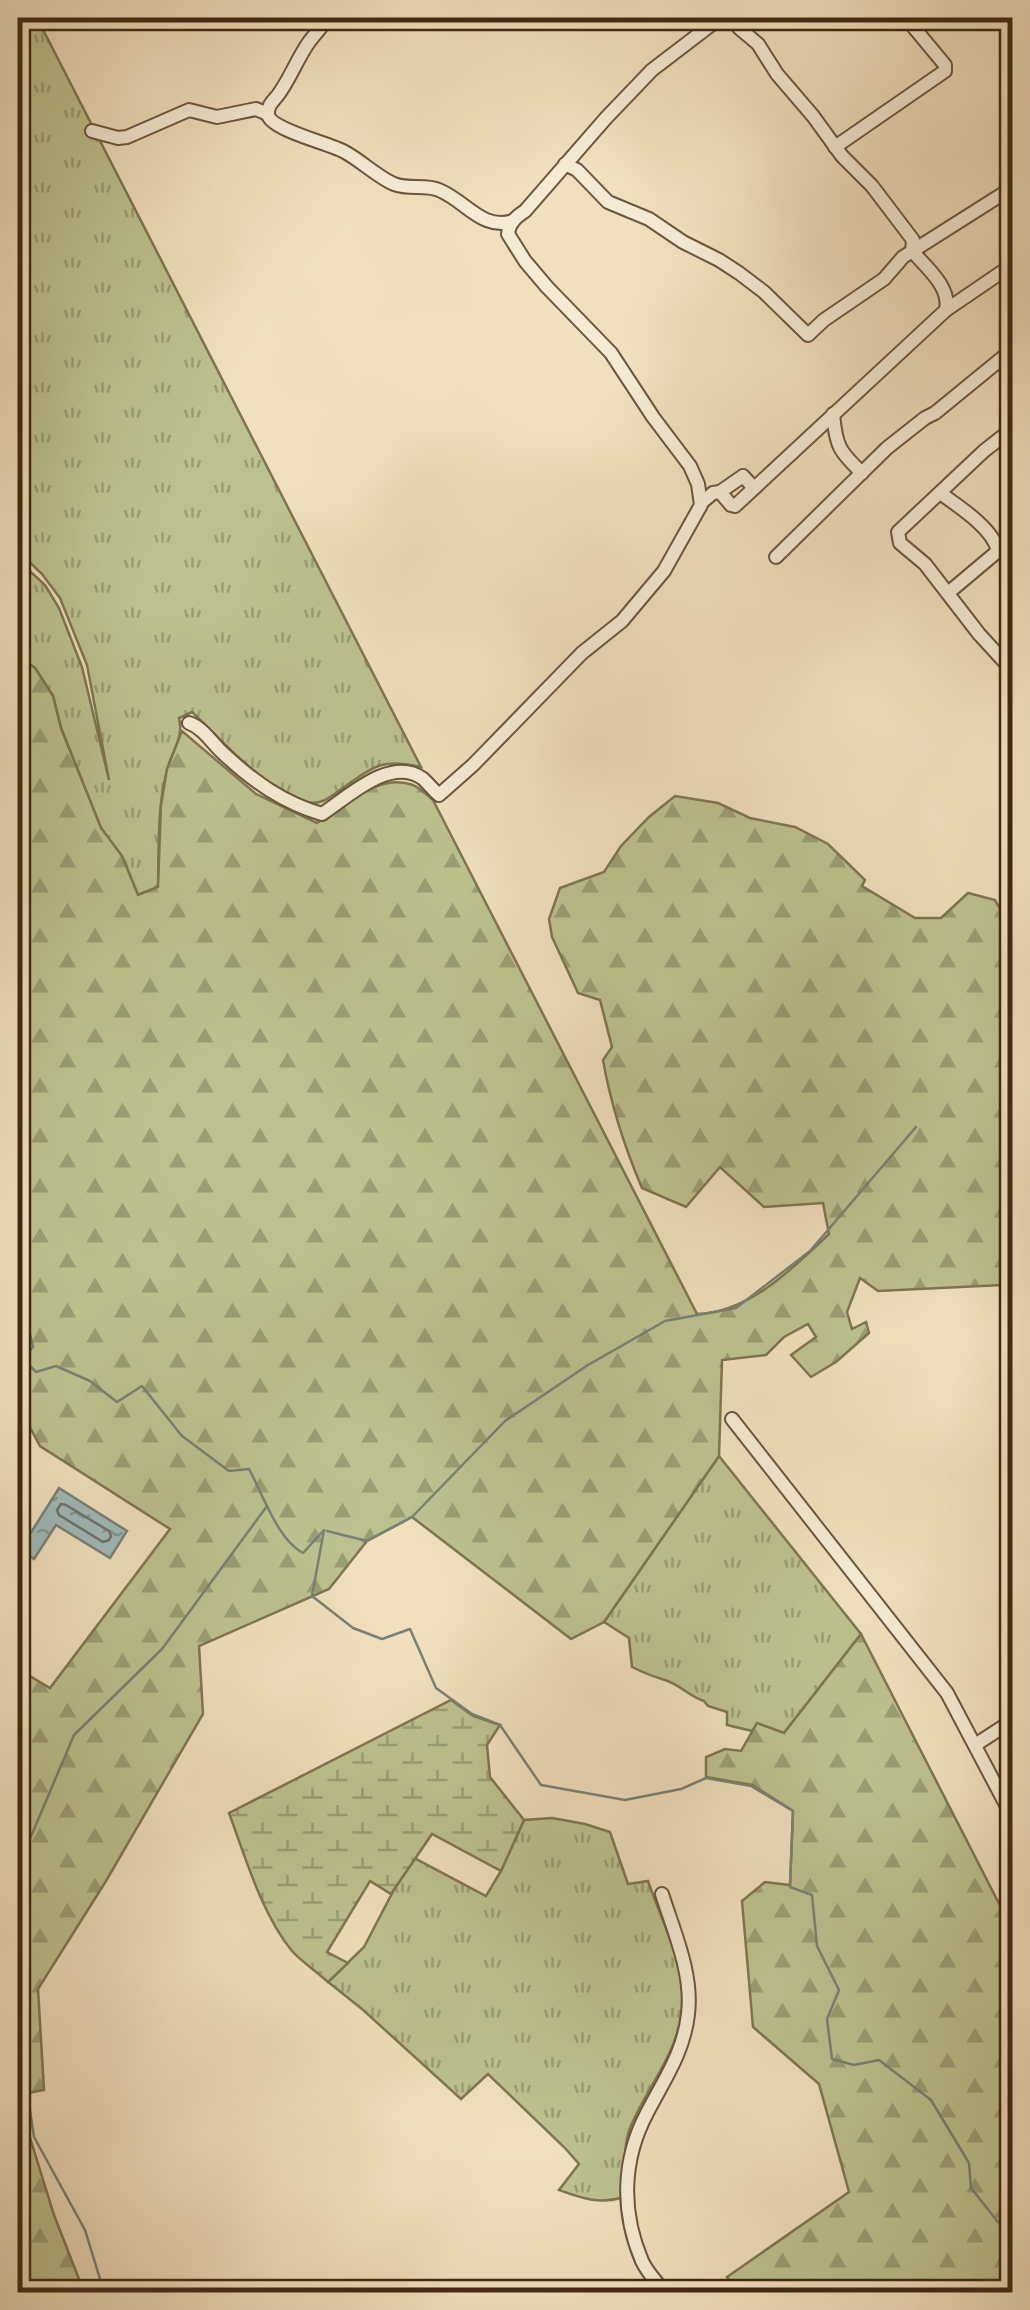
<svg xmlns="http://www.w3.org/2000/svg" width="1030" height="2310" viewBox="0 0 1030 2310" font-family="Cardo,serif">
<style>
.grass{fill:url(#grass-tufts);stroke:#7e7650;stroke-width:2.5}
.forest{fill:url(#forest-firs);stroke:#7e7650;stroke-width:2.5}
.wetland{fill:url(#wetland-marsh);stroke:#7e7650;stroke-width:2.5}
.water{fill:url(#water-ripples);stroke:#788176;stroke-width:2.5}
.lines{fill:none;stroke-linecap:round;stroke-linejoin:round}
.shore{stroke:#6e7266;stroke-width:2.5}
.stream{stroke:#788176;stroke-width:2.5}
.minor-casing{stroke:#6c573d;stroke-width:16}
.minor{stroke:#f5ebd4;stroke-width:12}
</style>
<defs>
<pattern id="grass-tufts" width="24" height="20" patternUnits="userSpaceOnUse" patternTransform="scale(2.5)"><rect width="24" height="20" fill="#bcc28f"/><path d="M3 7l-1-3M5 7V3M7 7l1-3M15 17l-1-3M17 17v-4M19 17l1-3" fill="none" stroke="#9a9e73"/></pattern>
<pattern id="forest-firs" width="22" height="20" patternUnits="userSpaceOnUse" patternTransform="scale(2.5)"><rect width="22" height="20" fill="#bcc28f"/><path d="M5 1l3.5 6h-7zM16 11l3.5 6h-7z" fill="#9a9e73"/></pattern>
<pattern id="wetland-marsh" width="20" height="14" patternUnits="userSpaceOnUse" patternTransform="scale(2.5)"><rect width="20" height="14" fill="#bcc28f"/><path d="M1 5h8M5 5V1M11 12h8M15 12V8" fill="none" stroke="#9a9e73"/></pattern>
<pattern id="water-ripples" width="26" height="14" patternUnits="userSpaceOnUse" patternTransform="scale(2.5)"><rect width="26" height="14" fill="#9dbbb9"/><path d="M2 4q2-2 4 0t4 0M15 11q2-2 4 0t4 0" fill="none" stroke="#819895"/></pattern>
</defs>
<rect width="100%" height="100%" fill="#f0e0bd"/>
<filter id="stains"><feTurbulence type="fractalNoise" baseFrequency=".002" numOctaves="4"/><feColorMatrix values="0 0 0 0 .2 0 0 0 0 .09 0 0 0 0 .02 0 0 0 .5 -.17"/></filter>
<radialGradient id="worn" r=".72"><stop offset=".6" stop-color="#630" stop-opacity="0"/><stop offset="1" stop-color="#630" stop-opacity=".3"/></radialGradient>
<!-- grass -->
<g class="grass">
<path d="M18 18H37L421 767C382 758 374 766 343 788 337 792 330 798 323 801 287 816 216 734 192 712L179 718C184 738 172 751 167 770 157 808 159 849 158 887L138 895 122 856 101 828 61 728 53 696 35 668 18 656V560L45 585 59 608 82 667 109 780 87 665 60 598 42 574 18 551Z"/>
<path d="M719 1456 861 1634 784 1733 757 1724 752 1731 727 1725V1712L708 1706 704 1701C690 1697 679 1684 665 1680 651 1676 646 1674 632 1667L629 1638 604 1622Z"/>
<path d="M552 1818 585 1824 610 1832 628 1884 648 1881C660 1916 680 1955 682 1992 685 2048 650 2080 630 2128 623 2145 625 2178 624 2197 600 2205 581 2198 559 2190L579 2164 565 2148 488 2074 461 2099 362 2009 328 1982 364 1947 398 1882 414 1858 486 1896 501 1871 524 1820Z"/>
</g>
<!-- forest -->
<g class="forest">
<path d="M18 656 35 668 53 696 61 728 101 828 122 856 138 895 158 887 161 805 167 769 182 731 256 794 317 823C344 806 379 772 413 785 420 788 427 795 433 800L697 1314C749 1313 793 1268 829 1234L823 1203 764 1207 720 1167 686 1207 642 1188C624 1146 611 1105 603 1060L612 1047 600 1000 578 993 552 937 549 919 560 888 604 872 621 846 649 817 675 796 718 803 750 818 795 827 828 844 865 880 862 886 915 918H941L968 893 995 900 1006 919 1000 948 1012 985V1277L1002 1285 878 1291 860 1278 847 1312 852 1329 866 1322 869 1333 836 1362 811 1377 791 1355 816 1337 808 1324 784 1337 766 1355 722 1360 719 1456 604 1622 571 1639 412 1517 367 1541 329 1589 199 1646 203 1714 106 1881 38 1989 44 2090 18 2095V1669L50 1688 170 1529 40 1446 18 1405V1143L23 1130 18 1113Z"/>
<path d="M861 1634 1012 1929V2292H738L727 2277 849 2192 819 2084 753 2027 742 1901 765 1882 790 1885 793 1811 752 1785 706 1777V1757L725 1749 741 1751 757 1723 784 1733Z"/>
<path d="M18 2099 54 2215 84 2292H18Z"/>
</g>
<!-- wetland -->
<path class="wetland" d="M451 1700 473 1716 500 1725 487 1745 490 1777 524 1820 501 1871 432 1834 391 1894 370 1881 327 1952 348 1963 328 1982C317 1972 302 1962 292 1951 262 1915 245 1856 229 1813Z"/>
<!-- water -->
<path class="water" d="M59 1488 127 1531 110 1558 56 1525 34 1559 20 1550Z"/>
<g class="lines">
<!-- shore -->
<path class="shore" d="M61 1504 66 1505 109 1531 111 1536 109 1540 103 1542 59 1515 57 1510Z"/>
<!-- stream -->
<g class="stream">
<path d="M18 1325 28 1326 33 1347 23 1359 36 1372 56 1366 90 1381 117 1402 142 1386 182 1436 229 1471 249 1469C263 1495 278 1540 303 1553L324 1530 312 1596 353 1628 382 1639 410 1629 436 1688 472 1714 500 1725 541 1785 625 1800 681 1789 706 1778 751 1786 793 1811 790 1887 812 1895 817 1946 839 1990 827 2019 832 2059 854 2065 879 2060 931 2100 969 2163 971 2188 998 2222 1012 2228"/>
<path d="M327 1531 367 1541 412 1517 505 1421 588 1365 665 1321 736 1308 810 1251 916 1127"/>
<path d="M18 1867 74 1735 162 1649 267 1506"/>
<path d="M18 2031 34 2137 85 2230 104 2292"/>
</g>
<defs>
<g id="minor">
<path d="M327 18C322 27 315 34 309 42 297 59 290 79 278 95 273 101 267 106 268 115 272 130 328 143 343 151 359 159 379 178 394 184 409 190 425 184 439 190 466 201 482 231 513 221"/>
<path d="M733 18 739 28 758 44 777 74 813 116 842 156 872 186 913 240 912 251C926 267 951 287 946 310"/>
<path d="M92 131 118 138 127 137 189 110 217 117 256 109 268 114"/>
<path d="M835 147 945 71V65L906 18"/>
<path d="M565 164 577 170 608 202 649 219 683 242 719 260 739 273 764 292 808 335 824 320 884 279 903 257 1012 188"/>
<path d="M833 414C836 446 839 451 862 473"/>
<path d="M1012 429 984 451 898 532 900 543 925 564 979 634 1012 670"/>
<path d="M720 492 743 476 754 488"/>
<path d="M940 493C958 506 993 528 998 551L948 593"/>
<path d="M701 503 713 493 720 492 731 505 735 506 946 310 1012 265"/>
<path d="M776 557 887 448 925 418 935 413 1012 350"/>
<path d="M189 723C204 728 213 745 225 755 254 782 284 803 322 814 348 797 390 756 422 778 428 783 433 790 439 795L473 765 582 653 622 621 664 571 701 505 698 484 690 466 653 417 611 353 547 287 525 261 508 234C509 223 516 217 525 211L606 118 652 70 720 18"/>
<path d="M732 1419 947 1693 1012 1816"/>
<path d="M975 1745 1012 1721"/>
<path d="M662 1894C674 1932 693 1974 688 2014 684 2052 664 2080 647 2113 622 2160 621 2212 642 2261 647 2272 657 2283 665 2292"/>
</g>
</defs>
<!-- minor casing -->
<use href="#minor" class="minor-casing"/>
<!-- minor -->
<use href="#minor" class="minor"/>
</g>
<!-- margin -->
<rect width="1030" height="2310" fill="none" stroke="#f0e0bd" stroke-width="60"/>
<rect x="20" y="20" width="990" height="2270" fill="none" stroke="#402912" stroke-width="5"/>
<rect x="30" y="30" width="970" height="2250" fill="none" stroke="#402912" stroke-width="2.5"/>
<rect width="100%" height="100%" filter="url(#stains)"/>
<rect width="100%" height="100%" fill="url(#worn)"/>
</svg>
